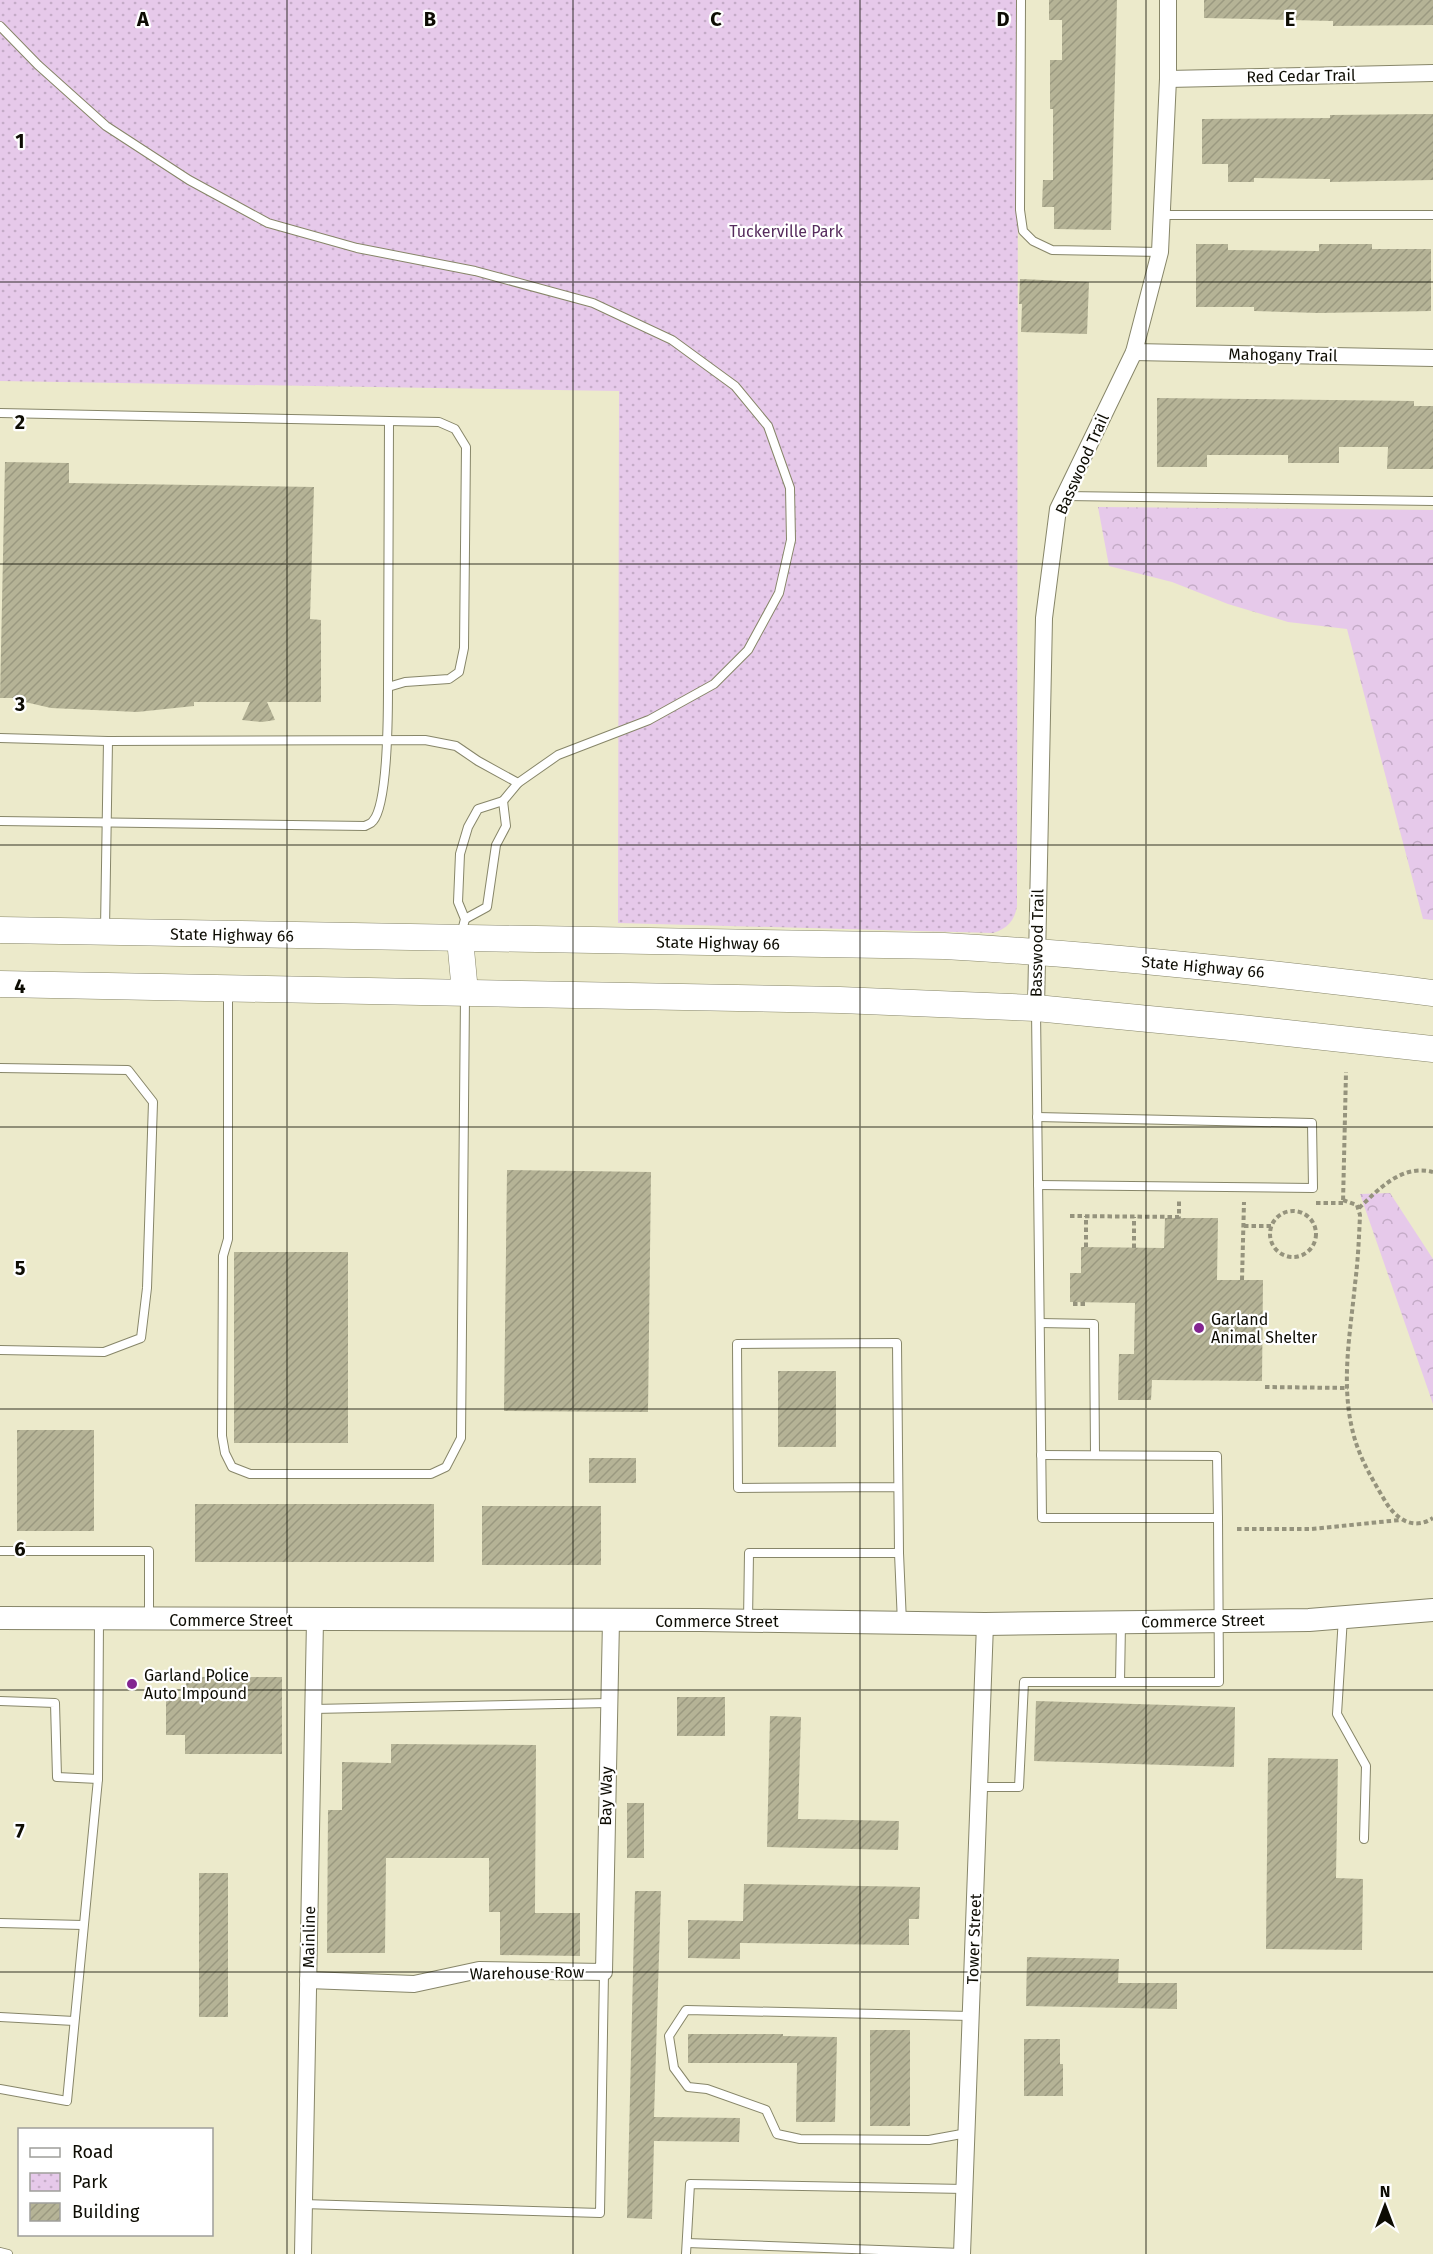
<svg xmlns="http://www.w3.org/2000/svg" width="1433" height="2254" viewBox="0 0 1433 2254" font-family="'Fira Sans',sans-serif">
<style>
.forest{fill:url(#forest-crowns)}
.park{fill:url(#park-dots)}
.building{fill:url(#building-hatch)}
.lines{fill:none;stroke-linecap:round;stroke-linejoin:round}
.lane-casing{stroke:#878669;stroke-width:10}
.street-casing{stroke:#878669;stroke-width:18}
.secondary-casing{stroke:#878669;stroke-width:24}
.primary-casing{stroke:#878669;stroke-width:27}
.path{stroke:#95937d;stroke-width:4;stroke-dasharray:4.5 3;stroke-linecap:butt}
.lane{stroke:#fff;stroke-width:8}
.street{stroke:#fff;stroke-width:16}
.secondary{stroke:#fff;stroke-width:22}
.primary{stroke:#fff;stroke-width:26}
.grid{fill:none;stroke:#0d0c03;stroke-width:1.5;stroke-opacity:0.55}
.poi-dot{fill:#832591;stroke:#fff;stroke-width:2}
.labels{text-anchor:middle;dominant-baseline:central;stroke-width:4.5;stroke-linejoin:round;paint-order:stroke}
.street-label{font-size:16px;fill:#0d0c03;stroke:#fff}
.park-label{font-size:16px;fill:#562b5d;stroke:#fff}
.poi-label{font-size:16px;fill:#0d0c03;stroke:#fff;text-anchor:start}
.grid-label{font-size:20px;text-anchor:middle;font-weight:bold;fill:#0d0c03;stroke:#fff;stroke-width:4.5;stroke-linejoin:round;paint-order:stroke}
</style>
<defs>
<pattern id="forest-crowns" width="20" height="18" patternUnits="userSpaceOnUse" patternTransform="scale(1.5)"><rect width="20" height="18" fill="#e6c9ea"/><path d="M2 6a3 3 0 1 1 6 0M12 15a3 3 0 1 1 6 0" fill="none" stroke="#c4abc7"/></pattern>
<pattern id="park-dots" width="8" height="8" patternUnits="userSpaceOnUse" patternTransform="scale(1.5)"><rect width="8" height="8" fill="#e6c9ea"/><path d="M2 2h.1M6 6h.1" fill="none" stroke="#c4abc7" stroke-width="1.8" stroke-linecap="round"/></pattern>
<pattern id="building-hatch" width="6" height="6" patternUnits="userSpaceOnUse" patternTransform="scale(1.5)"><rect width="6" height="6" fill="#b5b396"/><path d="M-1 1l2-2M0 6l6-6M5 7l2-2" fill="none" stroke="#9a9980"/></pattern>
</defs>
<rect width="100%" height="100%" fill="#eceacb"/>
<!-- forest -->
<g class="forest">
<path d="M1098 507 1433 510V920L1423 919 1347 629 1288 622 1228 604 1172 582 1109 566Z"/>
<path d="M1390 1193 1433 1259V1404L1360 1194Z"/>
</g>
<!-- park -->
<path class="park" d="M0 0H1018L1017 906C1015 920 1007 929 993 933L618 923 619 391 0 381Z"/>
<!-- building -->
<g class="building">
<path d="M1049 0H1117L1111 230 1054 229V207H1042L1043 180H1053V109H1050V60H1062V20H1049Z"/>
<path d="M1204 0H1433V25L1333 26V21L1204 18Z"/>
<path d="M1433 114V180L1330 182V179L1254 178V182H1228V164H1202V119L1330 118V115Z"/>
<path d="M1196 244H1228V250L1319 251V244H1372V249H1431V311L1319 313 1254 311V307H1196Z"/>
<path d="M1020 279 1089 282 1087 334 1021 332 1022 304H1019Z"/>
<path d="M1157 398 1414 401V406H1433V469H1387L1388 447H1339V463H1288V455H1207V467H1157Z"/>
<path d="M5 462 69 463V483L314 487 310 619 321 620V702H267L275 720 262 722 242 720 250 702H194V706L137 712 51 708 25 702 26 698H0Z"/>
<path d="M507 1170 651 1172 648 1412 504 1411Z"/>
<path d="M1165 1218H1218L1217 1280H1263L1262 1381 1152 1380 1151 1400H1118L1119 1354H1134L1135 1303 1070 1302V1273H1081V1247L1164 1248Z"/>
<rect x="234" y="1252" width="114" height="191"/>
<rect x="778" y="1371" width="58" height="76"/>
<rect x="17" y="1430" width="77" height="101"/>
<rect x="589" y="1458" width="47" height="25"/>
<rect x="195" y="1504" width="239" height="58"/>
<rect x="482" y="1506" width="119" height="59"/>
<path d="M186 1677H282V1754H185V1735H166V1697H186Z"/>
<rect x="677" y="1697" width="48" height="39"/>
<path d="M1036 1701 1235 1707 1234 1767 1034 1761Z"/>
<path d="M770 1716 801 1717 798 1819 899 1821 898 1850 767 1847Z"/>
<path d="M391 1744 536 1745 535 1913H580V1956L500 1955V1912H489V1858H386L385 1953H327L328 1810H342V1762L391 1763Z"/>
<path d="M1268 1758 1338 1759 1336 1878 1363 1879 1362 1950 1266 1949Z"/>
<rect x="627" y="1803" width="17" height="55"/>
<rect x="199" y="1873" width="29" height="144"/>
<path d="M744 1884 920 1887 919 1919H909V1945L740 1943V1959L688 1958V1920L743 1921Z"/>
<path d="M635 1891H661L654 2117 740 2118 739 2142 654 2141 652 2219 627 2218Z"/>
<path d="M1027 1957 1119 1959 1118 1983H1177V2009L1026 2006Z"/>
<rect x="870" y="2030" width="40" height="96"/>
<path d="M688 2034H783V2036L837 2037 835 2122H796L797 2063H688Z"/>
<path d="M1024 2039H1060V2064H1063V2096H1024Z"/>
</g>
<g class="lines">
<defs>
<g id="lane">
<path d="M1021 0 1020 210 1023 231 1033 241 1052 250 1160 252"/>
<path d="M0 26 38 65 106 126 189 180 268 223 357 248 475 271 593 303 672 340 735 386 768 426 790 488 791 540 779 593 748 650 714 684 649 720 558 755 518 783"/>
<path d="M1162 215H1433"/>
<path d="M0 413 439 422 455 429 466 447 464 648 459 672 449 679 405 682 388 687C388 712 388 804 373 821 371 824 368 824 365 826L0 821"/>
<path d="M1065 496 1433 501"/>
<path d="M388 687 389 422"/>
<path d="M0 738 108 741"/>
<path d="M465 919 487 907 496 845 506 826 503 801"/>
<path d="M105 929 108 741 425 740 456 746 478 761 518 783 503 801 478 809 468 827 460 854 458 902 465 919 461 935"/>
<path d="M228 990V1239L223 1256 222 1436 225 1453 232 1467 250 1474H431L446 1467 461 1438 465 996"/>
<path d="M1036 1010 1042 1518H1218L1219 1682H1120L1121 1623"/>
<path d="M0 1068 128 1070 153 1102 147 1288 141 1338 104 1352 0 1350"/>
<path d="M1037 1117 1312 1123 1313 1188 1038 1185"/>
<path d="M1040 1323 1094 1324 1095 1455"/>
<path d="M1041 1455 1217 1456 1218 1518"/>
<path d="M898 1487 738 1488 737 1344 897 1343 899 1553"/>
<path d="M0 1551H149V1616"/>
<path d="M1343 1617 1337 1714 1366 1766 1364 1839"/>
<path d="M748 1621 749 1553H899L902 1623"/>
<path d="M0 1701 55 1703 57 1777 98 1779"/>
<path d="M313 1709 609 1703"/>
<path d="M980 1787H1019L1024 1682H1120"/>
<path d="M0 1923 83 1925"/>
<path d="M0 2017 74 2021"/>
<path d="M0 2089 67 2101 98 1779 99 1619"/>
<path d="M967 2133 929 2140 800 2139 777 2134 766 2110 707 2089 688 2087 674 2068 669 2036 686 2010 971 2016"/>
<path d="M303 2204 600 2213 604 1972"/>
<path d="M687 2243 962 2253"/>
<path d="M0 2252 8 2254"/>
<path d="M686 2254 690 2184 965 2189"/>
</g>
<g id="street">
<path d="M1168 79 1433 73"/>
<path d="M1134 352 1433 358"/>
<path d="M1036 1008 1044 618 1058 509 1134 352 1160 252 1168 79V0"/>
<path d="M308 1980 414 1984 479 1970 604 1972 611 1620"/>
<path d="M303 2254 315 1620"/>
<path d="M962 2254 985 1624"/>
</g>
<path id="secondary" d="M0 1618 701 1620 985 1624 1309 1620 1433 1610"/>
<g id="primary">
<path d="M0 930 944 946C1108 955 1270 973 1433 993"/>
<path d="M460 939 465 992"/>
<path d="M0 984 840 1000 1036 1008 1241 1028 1433 1049"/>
</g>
</defs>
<!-- lane casing -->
<use href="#lane" class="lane-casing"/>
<!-- street casing -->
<use href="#street" class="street-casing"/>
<!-- secondary casing -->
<use href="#secondary" class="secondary-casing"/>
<!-- primary casing -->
<use href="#primary" class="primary-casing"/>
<!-- path -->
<g class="path">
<path d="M1343 1200 1357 1205 1360 1215C1359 1238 1358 1261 1355 1284 1350 1337 1339 1390 1356 1443 1363 1464 1374 1482 1385 1501 1396 1519 1413 1531 1433 1518"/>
<path d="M1316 1203H1343L1346 1072"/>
<path d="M1359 1208C1380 1188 1402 1164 1433 1172"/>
<circle cx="1293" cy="1234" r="23"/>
<path d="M1070 1216 1179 1217V1201"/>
<path d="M1244 1226H1271"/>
<path d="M1086 1247V1216"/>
<path d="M1134 1248V1217"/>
<path d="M1242 1280 1244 1202"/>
<path d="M1073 1304H1088"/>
<path d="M1265 1387 1348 1388"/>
<path d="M1237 1529H1311L1400 1520"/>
</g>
<!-- lane -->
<use href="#lane" class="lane"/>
<!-- street -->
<use href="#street" class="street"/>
<!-- secondary -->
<use href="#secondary" class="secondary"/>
<!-- primary -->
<use href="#primary" class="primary"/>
</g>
<!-- grid -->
<path class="grid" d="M287 0V2254M573 0V2254M860 0V2254M1146 0V2254M0 282H1433M0 564H1433M0 845H1433M0 1127H1433M0 1409H1433M0 1690H1433M0 1972H1433"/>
<!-- markers -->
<g class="poi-dot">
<circle cx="1199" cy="1328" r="6"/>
<circle cx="132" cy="1684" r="6"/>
</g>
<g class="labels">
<!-- street labels -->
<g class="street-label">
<text transform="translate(1301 76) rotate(-1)">Red Cedar Trail</text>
<text transform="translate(1283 355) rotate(1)">Mahogany Trail</text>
<text transform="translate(1082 464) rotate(-66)">Basswood Trail</text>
<text transform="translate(232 935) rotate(1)">State Highway 66</text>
<text transform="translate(718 943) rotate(1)">State Highway 66</text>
<text transform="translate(1037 943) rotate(-89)">Basswood Trail</text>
<text transform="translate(1203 967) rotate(5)">State Highway 66</text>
<text x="231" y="1620">Commerce Street</text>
<text x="717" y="1621">Commerce Street</text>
<text transform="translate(1203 1621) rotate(-1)">Commerce Street</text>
<text transform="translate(606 1796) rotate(-89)">Bay Way</text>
<text transform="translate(309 1937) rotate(-89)">Mainline</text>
<text transform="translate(974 1939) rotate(-88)">Tower Street</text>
<text transform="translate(527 1973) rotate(-1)">Warehouse Row</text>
</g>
<!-- park labels -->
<g class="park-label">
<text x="786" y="231">Tuckerville Park</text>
</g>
<!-- poi labels -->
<g class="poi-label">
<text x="1211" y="1319">Garland<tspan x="1211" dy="18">Animal Shelter</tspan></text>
<text x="144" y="1675">Garland Police<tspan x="144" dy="18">Auto Impound</tspan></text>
</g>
</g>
<g class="grid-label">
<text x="143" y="26">A</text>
<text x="430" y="26">B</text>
<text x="716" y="26">C</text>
<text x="1003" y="26">D</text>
<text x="1290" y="26">E</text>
<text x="20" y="148">1</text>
<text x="20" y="429">2</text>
<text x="20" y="711">3</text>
<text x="20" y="993">4</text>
<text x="20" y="1275">5</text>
<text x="20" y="1556">6</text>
<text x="20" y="1838">7</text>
</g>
<!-- legend -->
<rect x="18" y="2128" width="195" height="108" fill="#ffffff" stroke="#9e9e9a" stroke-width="1.5"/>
<rect x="30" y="2148" width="30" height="9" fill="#ffffff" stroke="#9e9e9a" stroke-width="1.5"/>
<text x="72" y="2158" font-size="18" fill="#0d0c03">Road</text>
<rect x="30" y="2173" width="30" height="18" fill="url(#park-dots)" stroke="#9e9e9a" stroke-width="1.5"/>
<text x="72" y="2188" font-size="18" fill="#0d0c03">Park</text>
<rect x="30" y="2203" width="30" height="18" fill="url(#building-hatch)" stroke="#9e9e9a" stroke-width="1.5"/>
<text x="72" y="2218" font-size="18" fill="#0d0c03">Building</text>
<!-- north arrow -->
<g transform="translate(1385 2206)" stroke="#ffffff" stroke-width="4.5" paint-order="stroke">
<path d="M0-4.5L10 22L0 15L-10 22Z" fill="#0d0c03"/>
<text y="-9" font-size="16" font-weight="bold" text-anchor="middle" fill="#0d0c03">N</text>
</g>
</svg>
